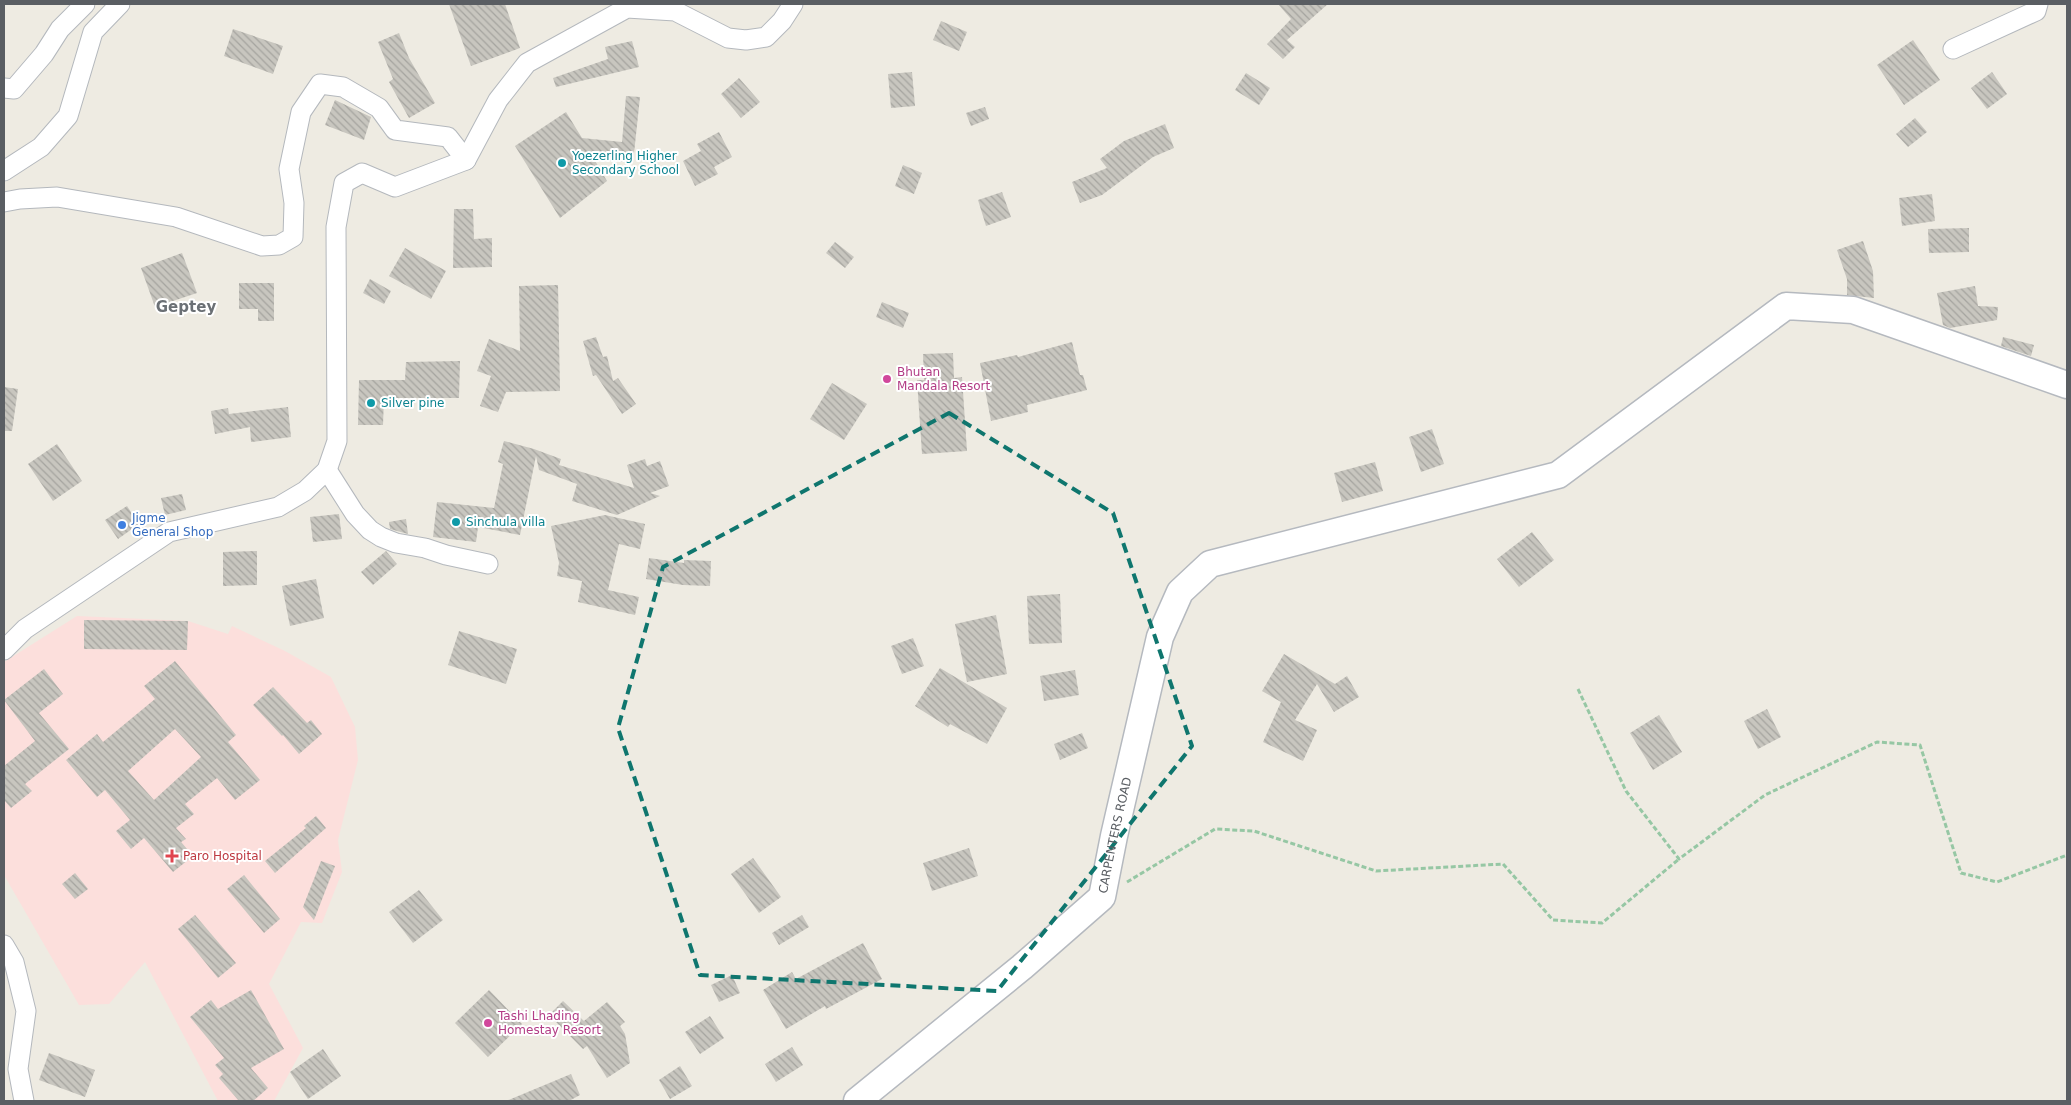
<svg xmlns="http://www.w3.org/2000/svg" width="2071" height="1105" viewBox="0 0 2071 1105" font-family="'DejaVu Sans',sans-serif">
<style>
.medical{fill:#fcdfdc}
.building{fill:url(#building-back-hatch);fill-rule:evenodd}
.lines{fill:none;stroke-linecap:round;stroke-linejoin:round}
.street-casing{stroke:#b4b8bd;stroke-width:21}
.secondary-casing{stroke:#b5b9bf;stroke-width:29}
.path{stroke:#96c7a4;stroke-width:3;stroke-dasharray:5 2.5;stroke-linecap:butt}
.street{stroke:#fff;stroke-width:19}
.secondary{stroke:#fff;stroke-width:26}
.marked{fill:none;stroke:#0f766e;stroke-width:4;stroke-dasharray:10 6;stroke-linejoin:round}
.culture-dot{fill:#0f9aa8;stroke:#fff;stroke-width:2}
.hotel-dot{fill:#d1479c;stroke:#fff;stroke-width:2}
.shop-dot{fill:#3f7fe0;stroke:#fff;stroke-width:2}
.health-dot{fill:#e0444e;stroke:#fff;stroke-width:2}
.labels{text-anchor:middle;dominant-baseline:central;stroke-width:4;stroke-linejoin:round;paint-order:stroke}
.culture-label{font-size:12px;fill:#0d838f;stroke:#fff;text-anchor:start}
.hotel-label{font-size:12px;fill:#b23c85;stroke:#fff;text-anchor:start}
.shop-label{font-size:12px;fill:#366cbe;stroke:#fff;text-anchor:start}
.street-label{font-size:12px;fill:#5a5e63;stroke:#fff}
.health-label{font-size:12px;fill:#be3a42;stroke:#fff;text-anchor:start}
.quarter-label{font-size:15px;font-weight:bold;fill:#6b7075;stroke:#fff}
</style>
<defs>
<pattern id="building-back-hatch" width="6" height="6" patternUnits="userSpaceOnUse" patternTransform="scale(1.25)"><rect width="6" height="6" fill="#c8c6bf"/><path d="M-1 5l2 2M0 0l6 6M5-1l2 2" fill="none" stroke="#a5a49f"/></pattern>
</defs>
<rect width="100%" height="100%" fill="#eeebe2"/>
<!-- medical -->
<path class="medical" d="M77 616 188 621 228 634 232 626 285 651 331 677 355 727 358 760 338 840 342 872 322 923 301 922 269 984 303 1048 274 1101H218L145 962 109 1004 79 1005 4 875V662Z"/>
<!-- building -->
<g class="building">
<path d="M449 4H505L520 48 471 66Z"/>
<path d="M1278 4H1328L1287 40 1295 47 1283 59 1267 44 1291 19Z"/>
<path d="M941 21 967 32 959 51 933 40Z"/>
<path d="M233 29 283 46 273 74 224 56Z"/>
<path d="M399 33 409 58 435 103 409 118 389 82 393 79 378 42Z"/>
<path d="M1913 40 1940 80 1904 105 1877 65Z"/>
<path d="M632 41 639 67 556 87 553 78 608 59 605 47Z"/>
<path d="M912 72 915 106 891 108 888 74Z"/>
<path d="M1992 72 2007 94 1987 109 1971 88Z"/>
<path d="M1246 73 1270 88 1259 105 1235 90Z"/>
<path d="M739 78 760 102 741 118 721 94Z"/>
<path d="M626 96 640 97 633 163 594 159 607 181 560 218 515 146 566 112 582 138 622 142Z"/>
<path d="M335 100 371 117 364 140 325 125Z"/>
<path d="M985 107 989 119 971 126 966 113Z"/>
<path d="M1915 118 1927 132 1908 147 1896 134Z"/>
<path d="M1165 124 1174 148 1153 157 1102 195 1080 203 1072 182 1107 168 1100 159 1124 141Z"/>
<path d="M719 132 732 157 714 167 718 174 695 186 683 161 701 151 697 144Z"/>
<path d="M903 165 922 173 914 194 895 186Z"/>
<path d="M1002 192 1011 217 986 226 978 200Z"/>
<path d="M1932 194 1935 221 1902 226 1899 198Z"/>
<path d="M454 209H473L474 239 492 238V267L453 268Z"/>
<path d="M1969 228V252L1929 253 1928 229Z"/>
<path d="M1863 241 1873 271 1874 298 1847 295V279L1837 250Z"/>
<path d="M835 242 854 257 845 268 826 253Z"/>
<path d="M405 248 446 271 431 299 389 276Z"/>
<path d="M182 253 197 293 155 307 141 268Z"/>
<path d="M370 279 391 291 384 304 363 293Z"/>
<path d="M239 283H274V321H258V309H239Z"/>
<path d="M558 285 560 391 506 392 498 412 480 406 491 376 477 371 489 339 520 351 519 286Z"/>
<path d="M1975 286 1978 306 1998 307 1997 320 1950 328 1943 325 1937 293Z"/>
<path d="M882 302 909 313 903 328 876 317Z"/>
<path d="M596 337 603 357 607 356 613 381 618 378 636 404 622 414 596 375 593 376 583 341Z"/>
<path d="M2003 337 2034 345 2031 356 2001 346Z"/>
<path d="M1072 342 1080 375H1083L1087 390 1027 405 1028 412 991 421 980 363 1017 355 1018 357Z"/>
<path d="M953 353 954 378 962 377 967 451 922 454 917 380H924L923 354Z"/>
<path d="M460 361 459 398H384L383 425H358L359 380H405L406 362Z"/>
<path d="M832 383 867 404 844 440 810 419Z"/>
<path d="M4 387 18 389 12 431H4Z"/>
<path d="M288 407 291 437 251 442 250 427 215 434 211 411 228 408 229 414Z"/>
<path d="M1432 429 1444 464 1421 472 1409 437Z"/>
<path d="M504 441 534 449 561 459 559 465 634 488 627 465 645 459 647 466 660 461 669 486 650 493 660 496 617 515 572 501 577 484 539 470 536 456 520 535 478 527 476 542 433 537 437 502 494 508 503 464 498 462Z"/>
<path d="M57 444 82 481 53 501 28 464Z"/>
<path d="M1375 462 1383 491 1342 502 1334 473Z"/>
<path d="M182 494 186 510 165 515 161 498Z"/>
<path d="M127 506 139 524 118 539 105 520Z"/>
<path d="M339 514 342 539 313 542 310 517Z"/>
<path d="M605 515 645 524 640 549 619 544 608 590 639 597 635 615 578 602 582 581 557 576 559 563 551 526Z"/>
<path d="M406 519 408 534 390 529 389 522Z"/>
<path d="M1532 532 1554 560 1519 587 1497 559Z"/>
<path d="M257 551V585L223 586V552Z"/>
<path d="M386 551 397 564 373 585 361 572Z"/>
<path d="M649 558 684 563V560L711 561 710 586 683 585 646 579Z"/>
<path d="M316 579 324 618 290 626 282 586Z"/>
<path d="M1060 594 1062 643 1029 644 1027 596Z"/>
<path d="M996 615 1007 674 967 682 955 624Z"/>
<path d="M84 620 188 621 187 650 84 649Z"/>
<path d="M459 631 517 649 506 684 448 665Z"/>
<path d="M913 638 924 666 902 674 891 646Z"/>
<path d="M1284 654 1335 684 1347 676 1359 697 1334 712 1317 684 1295 720 1317 730 1303 761 1263 742 1281 702 1262 691Z"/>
<path d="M175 661 236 735 228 742 260 780 235 800 217 778 185 804 194 814 176 828 186 839 181 842 193 856 173 872 144 838 131 849 116 831 130 820 105 790 97 797 66 760 97 734 103 742 155 699 144 686ZM175 729 201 757 154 800 128 771Z"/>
<path d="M940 668 1007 708 987 744 950 724 948 727 915 706Z"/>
<path d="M44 669 63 694 39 713 69 749 25 784 32 791 11 808 4 800V766L35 741 4 700Z"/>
<path d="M1075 670 1079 695 1044 701 1040 676Z"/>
<path d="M273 687 307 723 311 720 322 734 299 754 283 735 282 736 253 705Z"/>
<path d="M1767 709 1781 737 1758 749 1744 721Z"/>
<path d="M1659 715 1682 752 1653 770 1630 733Z"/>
<path d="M1082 733 1088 748 1060 760 1054 744Z"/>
<path d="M316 816 326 828 275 873 265 861 306 828 304 826Z"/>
<path d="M969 848 978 876 932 891 923 863Z"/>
<path d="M753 858 781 897 759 913 731 874Z"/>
<path d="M321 861 335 866 314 920 303 907Z"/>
<path d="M75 873 88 889 75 899 62 884Z"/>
<path d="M244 875 280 919 264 933 227 889Z"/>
<path d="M419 890 443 920 413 943 389 912Z"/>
<path d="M195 915 236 963 218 978 178 929Z"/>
<path d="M802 915 809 927 779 945 772 933Z"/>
<path d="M863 943 882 979 826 1009 825 1006 786 1029 763 990 792 972 796 979Z"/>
<path d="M732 975 740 993 719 1002 711 985Z"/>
<path d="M251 990 284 1049 251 1068 268 1088 253 1101H239L219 1078 223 1074 215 1065 224 1058 190 1017 211 1000 218 1009Z"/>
<path d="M489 990 522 1024 488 1057 455 1023Z"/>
<path d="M563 1001 584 1021 607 1002 625 1022 620 1026 625 1034 630 1063 607 1078 587 1046 583 1049 549 1015Z"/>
<path d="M710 1016 724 1038 700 1054 685 1032Z"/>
<path d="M792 1047 803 1065 776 1082 765 1064Z"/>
<path d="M323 1049 341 1076 308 1099 290 1072Z"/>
<path d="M49 1053 95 1070 85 1097 39 1080Z"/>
<path d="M680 1066 692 1086 670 1099 659 1080Z"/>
<path d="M571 1074 580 1095 569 1101H506Z"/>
</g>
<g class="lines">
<defs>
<g id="street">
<path d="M1953 49 2036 11 2038 4"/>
<path d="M4 88 14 89 44 54 60 29 85 4"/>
<path d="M4 171 41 147 68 116 93 32 120 4"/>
<path d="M4 202 20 199 57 197 176 217 262 246 279 245 293 237 294 203 289 169 301 112 320 84 343 87 379 108 395 130 448 137 466 160"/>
<path d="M327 470 355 514 370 530 381 537 396 543 425 548 446 555 488 564"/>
<path d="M4 650 25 629 169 532 278 507 305 491 327 470 337 441 336 227 344 183 362 173 395 187 466 160 498 100 527 63 627 8 675 11 728 38 746 40 766 37 782 21 793 4"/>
<path d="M4 945 14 962 26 1011 18 1069 24 1101"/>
</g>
<g id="secondary">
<path id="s1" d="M857 1101 1022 967 1102 897 1114 836 1160 637 1180 592 1210 564 1558 475 1786 306 1853 310 2067 385"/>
</g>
</defs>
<!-- street casing -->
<use href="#street" class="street-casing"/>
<!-- secondary casing -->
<use href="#secondary" class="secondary-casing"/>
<!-- path -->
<g class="path">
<path d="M1578 689 1626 791 1679 859 1765 795 1877 742 1920 745 1961 873 1997 882 2067 855"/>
<path d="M1127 882 1215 829 1254 831 1376 871 1503 864 1553 920 1602 923 1679 859"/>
</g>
<!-- street -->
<use href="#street" class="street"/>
<!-- secondary -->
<use href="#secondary" class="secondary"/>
</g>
<!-- marked area -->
<path class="marked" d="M949 413 1113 513 1192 746 997 991 700 975 618 728 663 567Z"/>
<!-- markers -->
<g class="culture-dot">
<circle cx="562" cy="163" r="5"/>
<circle cx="371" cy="403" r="5"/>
<circle cx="456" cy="522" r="5"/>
</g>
<g class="hotel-dot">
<circle cx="887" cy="379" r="5"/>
<circle cx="488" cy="1023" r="5"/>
</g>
<circle class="shop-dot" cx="122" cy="525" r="5"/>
<path class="health-dot" d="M169.5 848.5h5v5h5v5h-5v5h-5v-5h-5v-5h5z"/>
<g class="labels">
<!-- culture labels -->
<g class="culture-label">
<text x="572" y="156">Yoezerling Higher<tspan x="572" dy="14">Secondary School</tspan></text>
<text x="381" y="403">Silver pine</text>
<text x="466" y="522">Sinchula villa</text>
</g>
<!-- hotel labels -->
<g class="hotel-label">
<text x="897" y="372">Bhutan<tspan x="897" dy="14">Mandala Resort</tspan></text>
<text x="498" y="1016">Tashi Lhading<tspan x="498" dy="14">Homestay Resort</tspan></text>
</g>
<!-- shop labels -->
<g class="shop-label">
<text x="132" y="518">Jigme<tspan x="132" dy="14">General Shop</tspan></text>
</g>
<!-- street labels -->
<g class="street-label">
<text stroke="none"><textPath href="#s1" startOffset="382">CARPENTERS ROAD</textPath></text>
</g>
<!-- health labels -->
<g class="health-label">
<text x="183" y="856">Paro Hospital</text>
</g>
<!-- quarter labels -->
<g class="quarter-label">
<text x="186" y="307">Geptey</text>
</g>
</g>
<!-- border -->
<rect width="2071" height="1105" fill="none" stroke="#5a5e63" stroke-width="10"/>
</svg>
